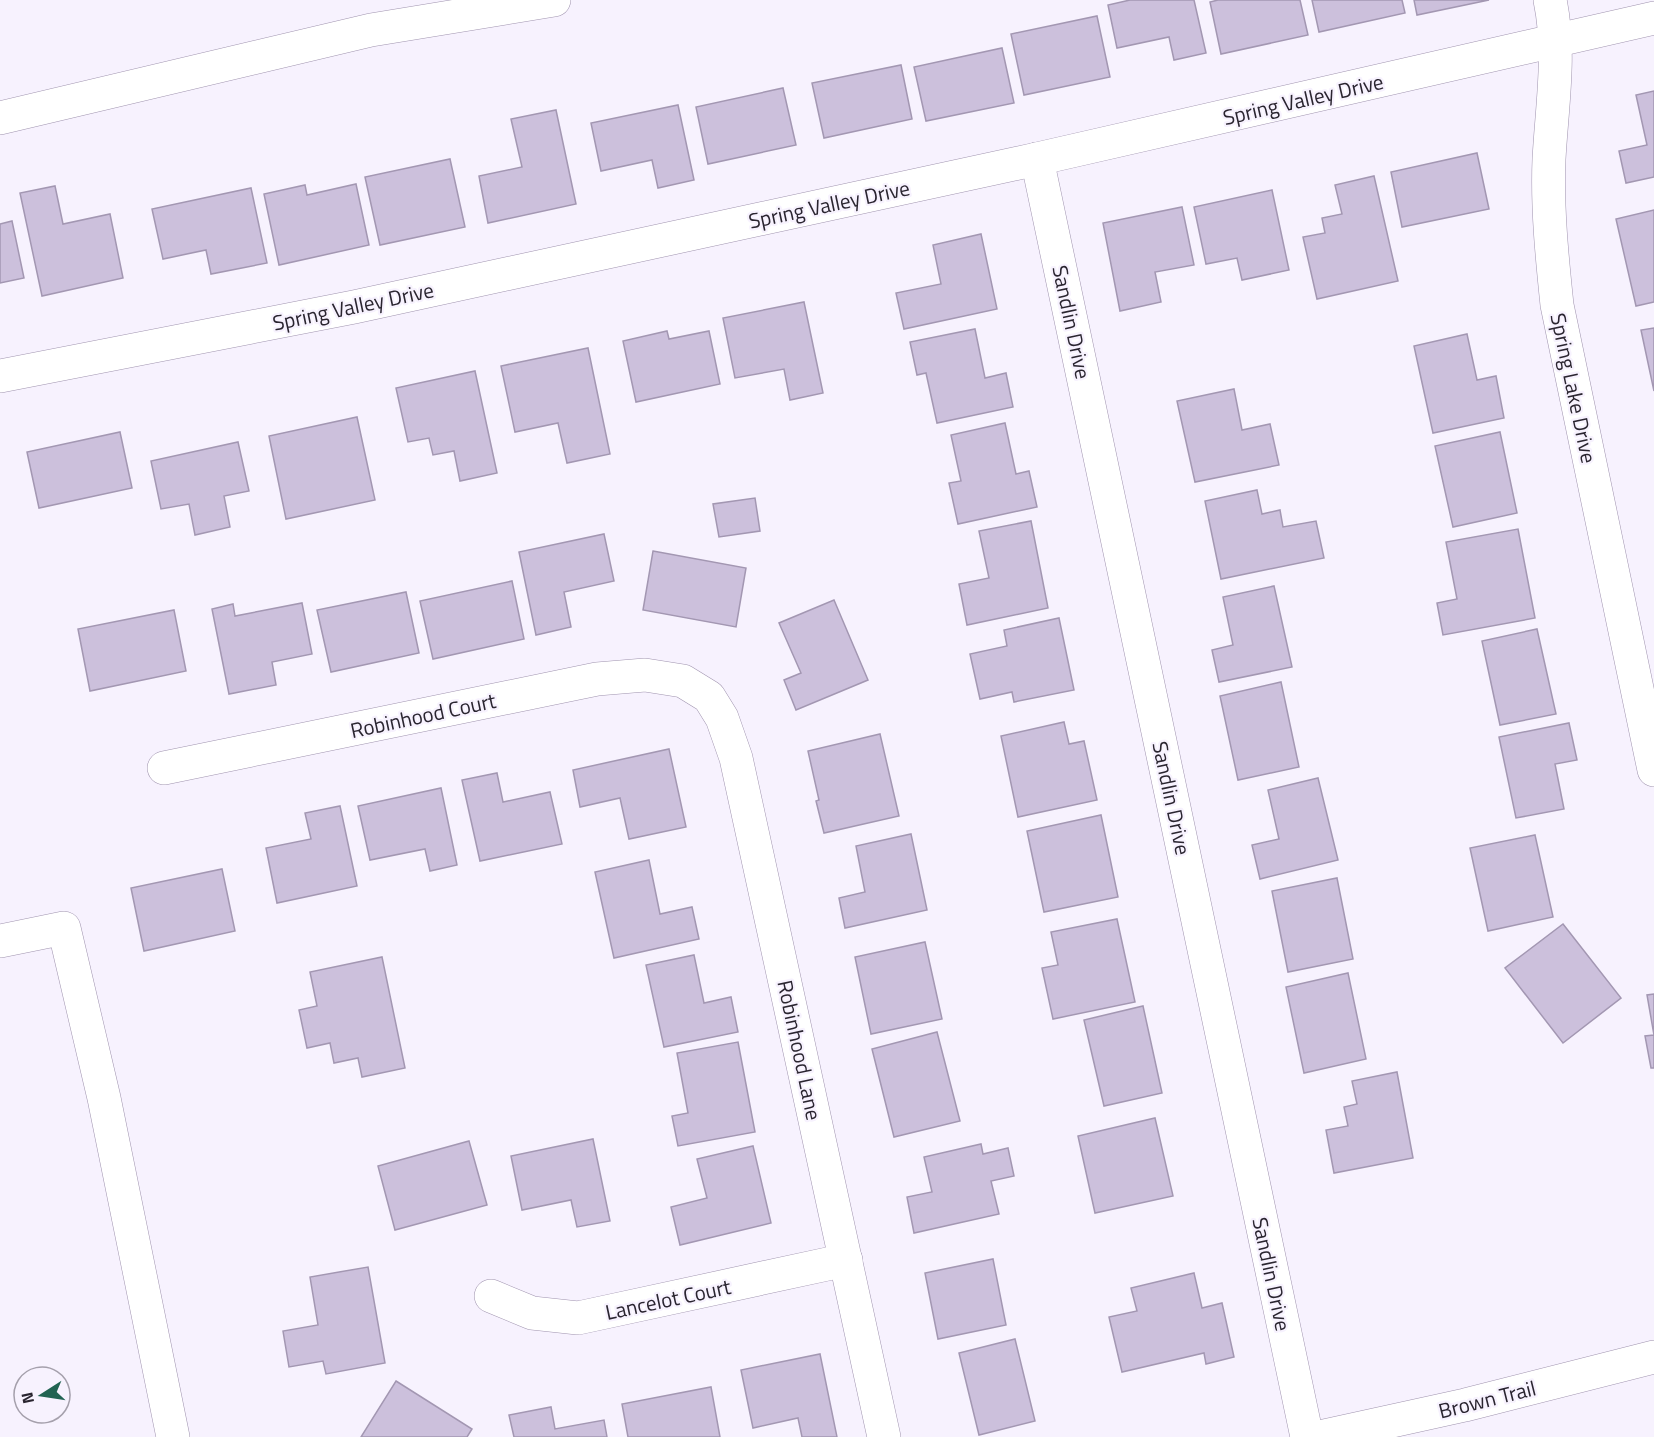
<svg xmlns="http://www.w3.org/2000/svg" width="1654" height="1437" viewBox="0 0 1654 1437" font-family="'Titillium Web',sans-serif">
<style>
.building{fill:#ccc0dc;stroke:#a397b2;stroke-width:1.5}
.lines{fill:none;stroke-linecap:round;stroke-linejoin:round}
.minor-casing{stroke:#a094af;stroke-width:34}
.minor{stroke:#fff;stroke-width:33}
.labels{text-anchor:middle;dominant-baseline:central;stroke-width:4.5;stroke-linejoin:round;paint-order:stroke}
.street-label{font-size:21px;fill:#2a2530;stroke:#f7f2fe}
</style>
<rect width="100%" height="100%" fill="#f7f2fe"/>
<!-- building -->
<g class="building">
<path d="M1130 0H1194L1206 53 1174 60 1169 37 1117 48 1108 5Z"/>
<path d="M1218 0H1300L1308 35 1221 54 1210 2Z"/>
<path d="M1312 0H1402L1405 13 1319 32Z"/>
<path d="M1414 0H1489L1417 15Z"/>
<path d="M1097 16 1110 77 1024 95 1011 34Z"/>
<path d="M1002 48 1014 103 926 121 914 67Z"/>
<path d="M901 65 912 119 824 138 812 83Z"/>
<path d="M783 88 796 145 708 164 696 107Z"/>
<path d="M1654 91V177L1626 183 1619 151 1647 145 1636 95Z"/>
<path d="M678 105 694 180 658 188 652 160 601 171 591 123Z"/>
<path d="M556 110 576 204 488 223 479 176 522 167 511 119Z"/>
<path d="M1477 153 1489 209 1402 227 1391 172Z"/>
<path d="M450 159 465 227 380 245 365 177Z"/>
<path d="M1374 176 1398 281 1317 299 1303 237 1325 233 1322 218 1342 214 1335 185Z"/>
<path d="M356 184 369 245 279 265 264 194 305 185 307 195Z"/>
<path d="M55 186 63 224 110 214 123 278 42 296 20 193Z"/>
<path d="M251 188 267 263 211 274 206 250 163 259 152 209Z"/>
<path d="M1272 190 1289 270 1242 280 1237 258 1206 264 1194 207Z"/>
<path d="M1182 207 1194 265 1155 272 1161 302 1120 311 1103 223Z"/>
<path d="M1654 210V302L1636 306 1616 219Z"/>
<path d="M12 221 24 278 0 283V224Z"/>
<path d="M981 234 997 309 904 329 896 293 941 284 933 245Z"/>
<path d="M804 302 823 393 790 400 784 369 735 378 723 318Z"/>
<path d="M1654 328V391L1641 330Z"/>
<path d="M975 329 985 378 1006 373 1013 407 937 423 926 373 917 375 910 342Z"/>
<path d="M667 331 669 339 709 331 720 384 636 402 623 341Z"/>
<path d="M1467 334 1477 380 1496 376 1504 418 1433 433 1414 346Z"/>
<path d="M588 348 610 454 567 463 558 423 515 432 501 366Z"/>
<path d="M475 371 497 473 460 481 454 451 433 455 429 438 408 442 396 388Z"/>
<path d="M1234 389 1242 430 1270 424 1279 465 1195 482 1177 401Z"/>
<path d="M357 417 375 500 286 519 269 436Z"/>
<path d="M1005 423 1016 474 1029 471 1037 507 958 524 949 483 961 481 951 435Z"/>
<path d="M120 432 132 488 39 508 27 452Z"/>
<path d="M1500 432 1517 513 1453 527 1435 446Z"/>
<path d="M238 442 249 491 224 496 230 527 195 535 189 504 161 509 151 461Z"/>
<path d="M1257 490 1262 514 1280 510 1283 527 1316 521 1324 558 1221 579 1205 501Z"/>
<path d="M755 498 760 531 719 537 713 504Z"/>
<path d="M1031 521 1048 608 967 625 959 584 989 578 979 531Z"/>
<path d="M1518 529 1535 618 1443 635 1437 603 1457 599 1446 542Z"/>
<path d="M604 534 614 581 564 592 571 627 536 635 519 552Z"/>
<path d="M653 551 746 568 736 627 643 610Z"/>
<path d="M512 581 524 639 433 659 420 601Z"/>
<path d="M1274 586 1292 667 1219 682 1212 650 1233 645 1223 597Z"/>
<path d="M406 592 419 653 331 672 317 610Z"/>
<path d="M834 600 868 680 796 710 784 680 801 673 779 623Z"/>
<path d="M302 603 312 654 272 662 276 685 229 694 212 609 233 604 235 616Z"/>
<path d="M174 610 186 671 90 691 78 629Z"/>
<path d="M1059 618 1074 690 1014 702 1012 692 980 699 970 654 1007 646 1004 630Z"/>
<path d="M1537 629 1556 714 1500 725 1482 641Z"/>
<path d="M1281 682 1299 767 1238 780 1220 696Z"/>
<path d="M1064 722 1069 744 1084 741 1097 800 1018 817 1001 736Z"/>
<path d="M1569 723 1577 760 1555 764 1564 809 1516 818 1499 737Z"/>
<path d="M880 734 899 816 824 833 816 801 819 800 808 751Z"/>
<path d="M669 749 686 827 629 839 620 798 580 807 573 770Z"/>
<path d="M497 773 503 802 550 792 562 844 480 861 462 780Z"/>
<path d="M1318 778 1338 860 1260 879 1252 845 1279 839 1268 790Z"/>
<path d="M441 788 457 865 430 871 425 849 370 860 358 806Z"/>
<path d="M340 806 357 886 277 903 266 848 311 839 305 813Z"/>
<path d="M1101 815 1118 897 1044 912 1027 831Z"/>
<path d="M911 834 927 910 845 928 839 898 865 892 856 846Z"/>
<path d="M1535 835 1553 917 1488 931 1470 848Z"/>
<path d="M649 860 660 914 692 907 699 939 614 958 595 872Z"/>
<path d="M222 869 235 931 144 951 131 888Z"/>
<path d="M1337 878 1353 959 1288 972 1272 891Z"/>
<path d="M1117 919 1135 1002 1053 1019 1042 968 1058 965 1051 932Z"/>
<path d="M1563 924 1621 998 1563 1043 1505 968Z"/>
<path d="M925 942 942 1019 871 1034 855 957Z"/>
<path d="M694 955 704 1003 731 997 738 1032 664 1047 646 965Z"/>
<path d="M382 957 405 1068 362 1077 358 1058 334 1063 330 1043 307 1048 299 1010 317 1006 310 972Z"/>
<path d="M1348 973 1366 1059 1304 1073 1286 987Z"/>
<path d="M1654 994V1068H1651L1645 1036 1654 1035 1647 995Z"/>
<path d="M1143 1006 1162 1093 1104 1106 1084 1020Z"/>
<path d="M937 1032 960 1121 894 1137 872 1049Z"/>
<path d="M738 1042 755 1132 678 1146 672 1116 688 1113 677 1053Z"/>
<path d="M1397 1072 1413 1158 1334 1173 1326 1130 1348 1126 1344 1107 1357 1104 1352 1081Z"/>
<path d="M1155 1118 1173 1196 1095 1213 1078 1136Z"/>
<path d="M593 1139 610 1221 577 1227 571 1200 522 1210 511 1156Z"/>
<path d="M469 1141 487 1205 395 1230 378 1166Z"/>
<path d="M981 1144 983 1154 1008 1148 1014 1176 991 1181 999 1214 914 1233 907 1197 932 1192 924 1157Z"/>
<path d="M753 1146 771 1223 680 1245 671 1207 707 1198 697 1159Z"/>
<path d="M993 1259 1006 1325 938 1339 925 1273Z"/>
<path d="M368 1267 385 1363 326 1374 323 1361 289 1367 283 1331 318 1325 310 1277Z"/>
<path d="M1194 1273 1202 1308 1222 1303 1234 1357 1206 1364 1204 1353 1122 1372 1109 1317 1137 1311 1131 1288Z"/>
<path d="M1015 1339 1035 1421 979 1435 959 1353Z"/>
<path d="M820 1354 837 1437H802L798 1418 753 1428 741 1370Z"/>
<path d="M396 1381 472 1429 467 1437H361Z"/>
<path d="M711 1387 720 1437H628L622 1404Z"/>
<path d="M551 1407 555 1429 604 1420 607 1437H514L509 1415Z"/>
</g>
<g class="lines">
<defs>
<g id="minor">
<path d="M1550 0C1561 53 1552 105 1549 159 1547 208 1552 257 1557 305L1654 770"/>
<path d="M0 118 371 30 554 0"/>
<path d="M1037 159 1307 1437"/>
<path d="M0 376 354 307 1037 159 1654 18"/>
<path d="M164 768 597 679 645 675 683 681 709 697 722 718 736 758 884 1437"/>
<path d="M0 941 64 928 104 1098 173 1437"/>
<path d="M491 1296 532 1313 578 1318 846 1260"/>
<path d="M1319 1437 1465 1405 1654 1357"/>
</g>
</defs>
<!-- minor casing -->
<use href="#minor" class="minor-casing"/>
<!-- minor -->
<use href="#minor" class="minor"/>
</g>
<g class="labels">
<!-- street labels -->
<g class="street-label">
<text transform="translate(1303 99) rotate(-13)">Spring Valley Drive</text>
<text transform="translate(829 204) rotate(-12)">Spring Valley Drive</text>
<text transform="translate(353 306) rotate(-12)">Spring Valley Drive</text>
<text transform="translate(1072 322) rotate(78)">Sandlin Drive</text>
<text transform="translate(1574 388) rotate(78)">Spring Lake Drive</text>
<text transform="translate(423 715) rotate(-12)">Robinhood Court</text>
<text transform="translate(1172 798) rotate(78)">Sandlin Drive</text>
<text transform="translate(800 1050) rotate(78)">Robinhood Lane</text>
<text transform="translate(1272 1274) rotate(78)">Sandlin Drive</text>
<text transform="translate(668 1299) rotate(-12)">Lancelot Court</text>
<text transform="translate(1487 1399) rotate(-14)">Brown Trail</text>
</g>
</g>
<!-- north arrow -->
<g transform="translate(42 1395) rotate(258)"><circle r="28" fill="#f7f2fe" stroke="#a5a0ac" stroke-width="1.5"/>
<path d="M0-4.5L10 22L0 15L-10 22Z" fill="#216352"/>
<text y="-9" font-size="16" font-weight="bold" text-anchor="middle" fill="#2a2530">N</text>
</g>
</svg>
